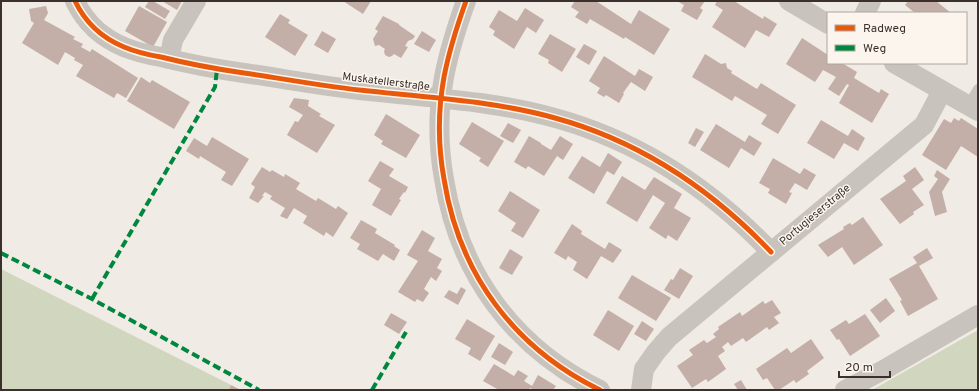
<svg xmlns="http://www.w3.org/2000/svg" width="979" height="391" viewBox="0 0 979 391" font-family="Overpass,sans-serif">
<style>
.green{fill:#d1d6bf}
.building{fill:#c3afa7}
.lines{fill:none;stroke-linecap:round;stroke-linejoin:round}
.lane{stroke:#c9c3be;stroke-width:10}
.street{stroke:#c9c3be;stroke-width:20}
.quiet{stroke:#00873e;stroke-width:4;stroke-dasharray:8 4;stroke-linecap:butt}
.cycleway-casing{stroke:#fbf5ee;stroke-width:8}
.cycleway{stroke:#e8590c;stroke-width:5}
.labels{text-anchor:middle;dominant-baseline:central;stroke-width:3;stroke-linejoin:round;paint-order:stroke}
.street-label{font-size:11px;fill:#3b302b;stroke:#fbf5ee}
</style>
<rect width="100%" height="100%" fill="#f0ebe5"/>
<!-- green -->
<g class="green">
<path d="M1 269 241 390H1Z"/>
<path d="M978 330V390H872Z"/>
</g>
<!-- building -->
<g class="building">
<path d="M149 1H153L170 11 165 19 145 7Z"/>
<path d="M162 1H182L177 10Z"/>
<path d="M343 1H371L363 14Z"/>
<path d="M575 1H596L631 24 639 10 670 29 654 55 625 37 624 39 590 19 587 24 575 17 579 12 571 7Z"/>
<path d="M677 1H705L700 8 703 10 697 20 681 11 684 5Z"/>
<path d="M717 1H734L763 19 764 16 777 24 769 37 756 30 745 48 712 27 723 10 715 5Z"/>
<path d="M908 1H936L951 13H915L905 5Z"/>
<path d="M46 6 48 13 44 20 75 37 73 39 83 44 81 47 90 52 92 49 138 78 126 98 117 93 114 98 76 76 83 65 74 60 75 58 65 52 58 65 22 43 34 23 31 21 29 9Z"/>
<path d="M139 6 167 22 153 47 125 31Z"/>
<path d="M525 8 544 20 536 33 527 27 514 49 493 35 495 31 489 27 499 10 517 21Z"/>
<path d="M280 14 290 20 288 23 308 35 295 56 265 37Z"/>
<path d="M383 16 399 24V25L415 36 413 39 408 41 405 46 408 47 401 58 394 54 392 56 389 57 385 55 384 51 385 49 379 45 375 46 373 39 378 31 375 29Z"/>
<path d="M322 31 336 39 328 53 314 45Z"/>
<path d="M422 31 436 40 429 52 414 44Z"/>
<path d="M550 34 576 49 562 72 548 63 549 60 538 54Z"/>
<path d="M802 38 828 55V63H842L857 72 854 78 879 93 881 89 889 94 872 123 839 103 849 85 847 84 839 96 828 89 836 77 823 70 815 82 786 64Z"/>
<path d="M584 44 597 51 589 65 576 57Z"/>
<path d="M705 54 721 64 726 63 727 68 732 71 731 73 757 89 761 83 796 105 778 134 761 124 767 115 735 96 732 101 692 77Z"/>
<path d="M604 56 635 76 639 69 653 77 645 91 631 82 623 93 624 94 619 103 606 95 604 97 597 93 600 88 589 81Z"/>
<path d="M141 77 150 83 152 80 190 102 174 129 127 101Z"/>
<path d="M294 98 309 100 308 106 321 114 319 116 335 125 317 153 287 135 295 121 298 122 303 115 289 107Z"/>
<path d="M386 114 420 135 406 158 381 144 383 141 374 135Z"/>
<path d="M954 118 959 121 961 118 978 129V157L961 146 946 170 922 155 944 119 951 123Z"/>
<path d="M821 120 848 136 852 129 865 138 858 151 844 143 834 159 807 143Z"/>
<path d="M472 122 504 141 488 167 479 161 481 158 459 144Z"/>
<path d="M508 123 521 130 513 143 500 136Z"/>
<path d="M716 124 745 142 749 135 762 143 754 156 741 148 729 168 700 150Z"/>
<path d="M696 128 704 132 695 147 688 143Z"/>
<path d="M529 136 541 143V144L551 150 560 136 573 144 563 160 557 156 544 176 528 166 526 169 514 162Z"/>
<path d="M212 137 249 159 232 186 221 180 226 172 200 156 199 159 186 151 194 138 207 146Z"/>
<path d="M608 153 622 162 614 175 607 171 594 194 568 178 582 156 600 167Z"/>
<path d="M773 158 800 174 804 168 816 175 807 190 795 183 789 192 792 193 786 204 768 193 770 189 759 183Z"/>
<path d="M380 161 394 169 389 176 408 187 405 193 404 192 399 199 401 200 391 216 372 205 381 189 368 181Z"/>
<path d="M262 167 270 172 272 170 284 177 285 174 300 183 296 189 316 201 318 198 336 209 338 206 348 213 333 237 326 232 324 236 303 223 307 216 294 208 287 219 280 216 285 208 270 199 272 196 265 192 262 196H264L258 203 249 198 255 187 251 184Z"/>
<path d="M915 167 924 180 912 189 924 205 913 212 914 214 900 224 880 199 906 181 903 176Z"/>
<path d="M937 170 950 179 942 192 947 212 935 216 929 192 938 179 934 176Z"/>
<path d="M622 176 645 190 654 177 682 194 674 208 691 218 677 241 668 235 666 239 649 228 665 203 653 195 637 222 606 203Z"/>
<path d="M510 191 540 210 523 238 511 231 516 223 498 211Z"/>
<path d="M863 217 883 245 854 265 842 247 828 257 818 245 844 229 843 227 850 223 852 225Z"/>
<path d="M361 220 377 229 375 233 395 245 394 246 400 250 394 261 383 254 378 261 357 249 360 244 350 238Z"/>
<path d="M572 224 582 231 581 234 605 249 609 242 622 250 613 263 601 256 587 279 573 270 577 262 568 256 566 260 554 253Z"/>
<path d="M422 230 435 238 428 251 442 259 437 268 442 271 436 281 431 277 424 289 429 293 423 302 417 299 415 302 398 292 418 261 407 255Z"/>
<path d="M927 248 933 258 919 266 938 299 908 316 900 301 902 300 889 279 917 263 913 257Z"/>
<path d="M510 249 523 257 512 275 499 268Z"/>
<path d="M680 268 693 276 679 299 664 290 671 279 673 280Z"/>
<path d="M632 275 671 298 656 321 618 298Z"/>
<path d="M461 287 466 290 458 305 444 297 449 290 457 294Z"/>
<path d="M886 298 895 311 880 323 870 310Z"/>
<path d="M772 300 781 313 774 317 779 323 769 330 767 327 746 342 743 338 731 346 728 342 722 347 725 351 718 356 726 369 708 382 706 379 692 388 677 366 693 355 689 350 704 340 707 343 716 337 713 334 719 329 718 327 740 312 742 316 763 301 765 304Z"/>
<path d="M608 310 634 326 619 351 593 335Z"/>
<path d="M391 313 407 322 399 334 384 325Z"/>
<path d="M865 314 880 336 850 356 839 339 837 340 830 330 846 320 849 324Z"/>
<path d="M467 319 495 336 480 361 468 354 471 348 455 339Z"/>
<path d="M642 321 654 329 646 341 634 334Z"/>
<path d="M811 339 824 358 807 371 809 374 796 383 794 380 779 390H775L767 378 763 380 756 369 787 348 791 353Z"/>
<path d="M499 343 513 352 505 365 491 357Z"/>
<path d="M494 364 514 376 518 370 528 376 524 381 532 386 538 375 556 386 553 390H534L530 388 529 390H499L483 381Z"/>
<path d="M741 380 747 390H738L734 384Z"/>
<path d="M231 385 240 390H229Z"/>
</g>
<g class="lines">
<!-- lane -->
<path class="lane" d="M968 106 978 89"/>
<!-- street -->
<g class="street">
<path d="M75 1C85 22 102 38 124 47 136 52 149 55 161 57 189 64 216 69 244 73 286 79 327 87 369 91 431 98 495 101 555 118 639 141 711 189 771 252"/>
<path d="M466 1C457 26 449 51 444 77 438 110 438 146 444 179 459 274 514 348 600 390"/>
<path d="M789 1 828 24"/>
<path d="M865 13 871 1"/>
<path d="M169 59 173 40 196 1"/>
<path d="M894 63 978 111"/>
<path d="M641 390 644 369 656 352 669 337 924 125 942 91"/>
<path d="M845 390 887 368 978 315"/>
</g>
<!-- quiet -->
<g class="quiet">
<path d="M1 253 92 299 259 390"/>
<path d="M92 299 215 87 217 69"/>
<path d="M372 390 406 332"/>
</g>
<defs>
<g id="cycleway">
<path d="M75 1C85 22 102 38 124 47 136 52 149 55 161 57 189 64 216 69 244 73 286 79 327 87 369 91 431 98 495 101 555 118 639 141 711 189 771 252"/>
<path d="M466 1C457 26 449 51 444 77 438 110 438 146 444 179 459 274 514 348 600 390"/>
</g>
</defs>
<!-- cycleway casing -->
<use href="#cycleway" class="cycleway-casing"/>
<!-- cycleway -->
<use href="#cycleway" class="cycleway"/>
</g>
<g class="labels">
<!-- street labels -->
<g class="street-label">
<text transform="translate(386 82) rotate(7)">Muskatellerstraße</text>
<text transform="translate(815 215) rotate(-40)">Portugieserstraße</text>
</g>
</g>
<!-- border -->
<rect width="979" height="391" fill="none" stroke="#3b302b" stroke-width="4"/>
<!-- legend -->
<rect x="827" y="12" width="140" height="52" fill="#fbf5ee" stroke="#aea6a0"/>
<rect x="835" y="25" width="20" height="6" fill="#e8590c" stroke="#aea6a0"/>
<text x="863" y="32" font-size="12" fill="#3b302b">Radweg</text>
<rect x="835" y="45" width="20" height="6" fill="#00873e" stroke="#aea6a0"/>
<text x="863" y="52" font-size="12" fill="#3b302b">Weg</text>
<!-- scale -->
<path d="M839 371v6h51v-6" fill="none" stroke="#3b302b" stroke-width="2"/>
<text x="845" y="371" font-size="12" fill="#3b302b" stroke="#fbf5ee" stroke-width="3" paint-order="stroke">20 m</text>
</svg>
